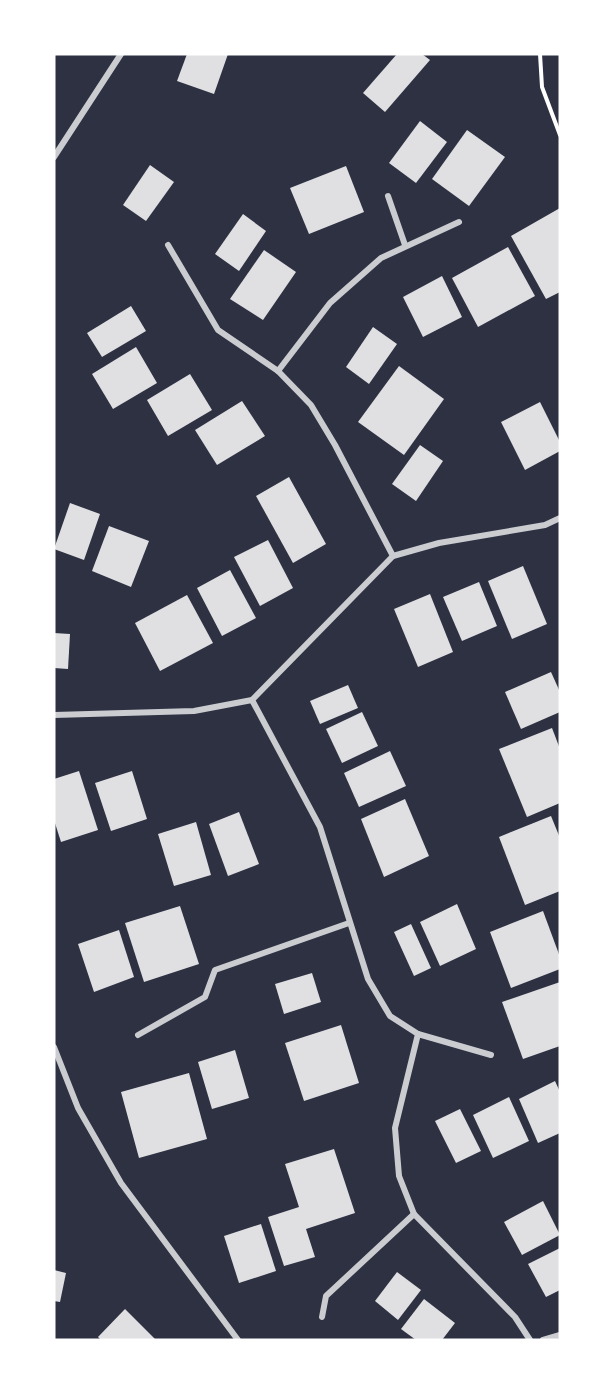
<svg xmlns="http://www.w3.org/2000/svg" width="614" height="1394" viewBox="0 0 614 1394" font-family="Lato,sans-serif">
<style>
.building{fill:#e0e0e3}
.lines{fill:none;stroke-linecap:round;stroke-linejoin:round}
.path{stroke:#fff;stroke-width:4}
.minor{stroke:#caccd0;stroke-width:6}
</style>
<rect width="100%" height="100%" fill="#2d3142"/>
<!-- building -->
<g class="building">
<path d="M187 54H228L214 94 177 81Z"/>
<path d="M397 54H422L430 60 385 112 363 93Z"/>
<path d="M420 121 447 142 416 183 389 163Z"/>
<path d="M467 130 505 157 469 206 432 179Z"/>
<path d="M150 165 174 182 146 221 123 205Z"/>
<path d="M346 166 364 212 309 234 290 188Z"/>
<path d="M560 208V292L546 299 511 236Z"/>
<path d="M243 214 266 231 239 271 215 254Z"/>
<path d="M508 247 535 296 478 327 452 278Z"/>
<path d="M264 250 296 272 263 320 230 299Z"/>
<path d="M442 276 462 317 423 337 403 297Z"/>
<path d="M131 306 146 331 102 357 87 333Z"/>
<path d="M373 327 397 344 369 384 346 367Z"/>
<path d="M136 347 157 383 113 409 92 374Z"/>
<path d="M399 366 444 399 404 455 358 422Z"/>
<path d="M190 374 212 410 168 436 147 400Z"/>
<path d="M242 401 265 436 217 465 195 430Z"/>
<path d="M540 402 560 442V451L525 470 501 422Z"/>
<path d="M420 445 443 461 416 501 392 484Z"/>
<path d="M289 477 326 544 293 563 256 496Z"/>
<path d="M70 503 100 514 84 560 54 549Z"/>
<path d="M109 526 149 541 131 587 92 571Z"/>
<path d="M268 540 293 588 260 606 234 557Z"/>
<path d="M523 566 547 624 512 639 488 581Z"/>
<path d="M230 570 256 618 222 636 197 588Z"/>
<path d="M479 582 497 626 462 641 443 597Z"/>
<path d="M430 594 453 652 418 667 394 609Z"/>
<path d="M187 595 213 643 160 671 135 623Z"/>
<path d="M54 633 70 634 68 669 54 668Z"/>
<path d="M551 672 560 692V712L521 729 505 692Z"/>
<path d="M348 685 358 708 320 724 310 701Z"/>
<path d="M362 712 378 746 342 763 326 729Z"/>
<path d="M552 728 560 749V803L527 817 499 749Z"/>
<path d="M390 751 406 786 359 807 344 773Z"/>
<path d="M79 771 98 830 61 842 54 820V779Z"/>
<path d="M132 771 147 819 111 831 95 783Z"/>
<path d="M405 799 429 856 384 877 361 819Z"/>
<path d="M239 812 259 864 228 876 209 824Z"/>
<path d="M551 816 560 838V891L525 905 499 837Z"/>
<path d="M196 822 211 875 174 886 158 834Z"/>
<path d="M457 904 476 949 440 966 420 922Z"/>
<path d="M180 906 199 964 144 982 125 923Z"/>
<path d="M543 911 560 957V969L511 988 490 932Z"/>
<path d="M411 924 431 968 414 976 394 932Z"/>
<path d="M119 930 134 977 94 992 78 944Z"/>
<path d="M312 973 321 1002 284 1014 275 984Z"/>
<path d="M560 982V1046L523 1059 502 1002Z"/>
<path d="M341 1025 359 1083 304 1101 285 1043Z"/>
<path d="M235 1050 249 1098 212 1109 198 1062Z"/>
<path d="M189 1073 207 1139 139 1158 121 1092Z"/>
<path d="M555 1081 560 1092V1133L538 1143 519 1099Z"/>
<path d="M509 1097 529 1141 493 1158 473 1115Z"/>
<path d="M460 1109 481 1151 456 1163 435 1121Z"/>
<path d="M334 1149 355 1213 306 1229 315 1257 284 1266 268 1217 299 1207 285 1164Z"/>
<path d="M543 1201 560 1235 522 1255 504 1222Z"/>
<path d="M261 1224 276 1271 239 1283 224 1236Z"/>
<path d="M560 1248V1290L546 1297 528 1264Z"/>
<path d="M54 1270 66 1273 60 1302 54 1301Z"/>
<path d="M397 1272 421 1290 398 1320 375 1301Z"/>
<path d="M424 1299 455 1323 442 1340H416L401 1329Z"/>
<path d="M125 1309 156 1340H101L98 1337Z"/>
</g>
<g class="lines">
<!-- path -->
<path class="path" d="M540 54 542 87 560 135"/>
<!-- minor -->
<g class="minor">
<path d="M54 157 121 54"/>
<path d="M388 196 405 245"/>
<path d="M168 245 218 330 278 371 311 405 335 445 393 556"/>
<path d="M278 371 330 303 381 258 459 222"/>
<path d="M252 700 320 827 368 979 390 1016 418 1034 395 1128 399 1176 414 1214 515 1317 530 1340"/>
<path d="M54 715 194 711 252 700 393 556 439 543 545 525 560 518"/>
<path d="M418 1034 491 1055"/>
<path d="M138 1035 205 997 215 970 349 923"/>
<path d="M54 1047 78 1108 121 1183 238 1340"/>
<path d="M322 1317 326 1296 414 1214"/>
<path d="M543 1340 560 1335"/>
</g>
</g>
<!-- border -->
<rect width="614" height="1394" fill="none" stroke="#ffffff" stroke-width="111"/>
</svg>
